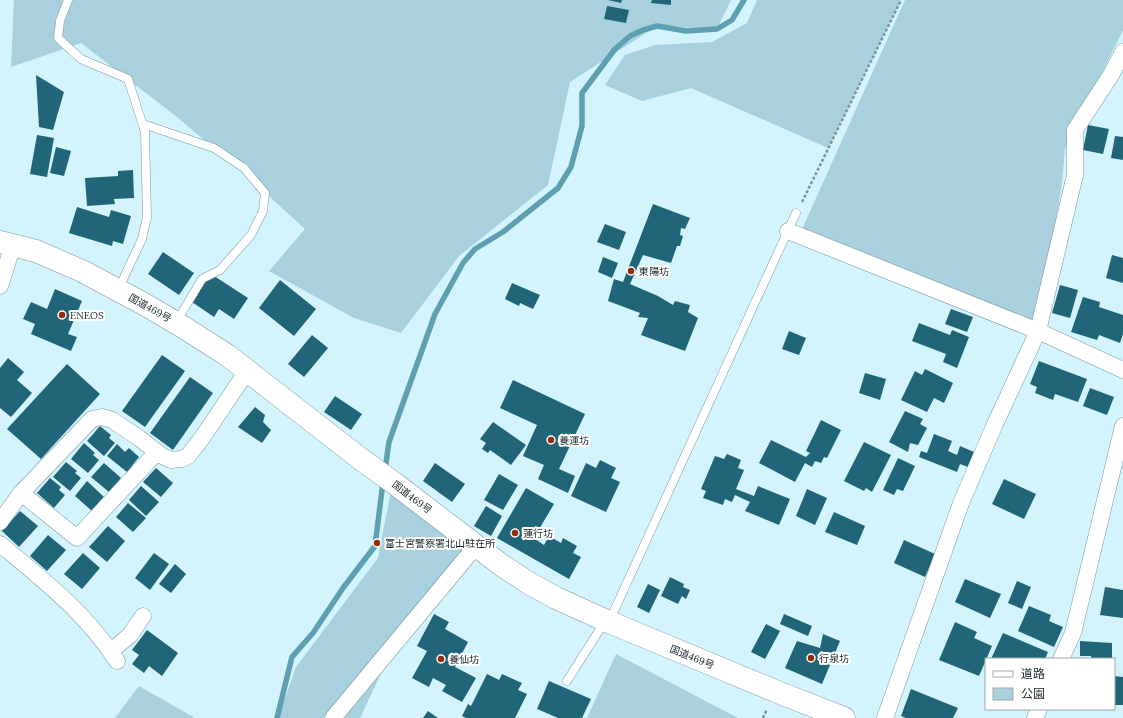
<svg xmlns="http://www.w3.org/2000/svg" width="1123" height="718" viewBox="0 0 1123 718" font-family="Lora,'Noto Sans JP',serif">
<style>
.green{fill:#a8d1dd}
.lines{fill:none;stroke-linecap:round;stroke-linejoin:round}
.stream{stroke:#5ea0b2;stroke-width:5.5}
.building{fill:#216678}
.service-casing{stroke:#7998a1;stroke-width:9}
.minor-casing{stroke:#7998a1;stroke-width:17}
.trunk-casing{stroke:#7998a1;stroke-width:23}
.path{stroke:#7e959c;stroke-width:2.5;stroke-dasharray:3 2;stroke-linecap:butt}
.service{stroke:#fff;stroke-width:8}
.minor{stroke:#fff;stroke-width:16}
.trunk{stroke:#fff;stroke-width:22}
.poi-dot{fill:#942e06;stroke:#fff;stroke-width:1.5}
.labels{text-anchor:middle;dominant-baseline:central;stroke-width:4;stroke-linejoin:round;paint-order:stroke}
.poi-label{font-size:10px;fill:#1b282b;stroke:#fff;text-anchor:start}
.street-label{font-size:10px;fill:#1b282b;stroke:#fff}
</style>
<rect width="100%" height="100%" fill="#d3f3fd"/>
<!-- green -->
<g class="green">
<path d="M14 0H731L717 29 657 26 570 82 548 185 459 256 401 333 354 318 269 271 305 229 249 178 177 117 81 43 11 67Z"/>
<path d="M757 0H901L828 148 691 88 642 101 605 85 625 55 655 45 712 42 747 23Z"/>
<path d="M905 0H1123V30L1065 148 1062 183 1038 331 799 236Z"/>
<path d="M391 491 466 548 393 648 360 718H278L296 667 378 558Z"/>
<path d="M616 654 738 718H587Z"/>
<path d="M139 686 195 718H115Z"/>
</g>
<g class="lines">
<!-- stream -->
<g class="stream">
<path d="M385 470 389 442 435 314 463 263 475 249 503 232 558 188 571 167 582 126V93L615 49 630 36 643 30 657 26 686 31 717 29 732 20 744 0"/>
<path d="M277 718 292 657 313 633 343 588 375 546 383 482"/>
</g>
</g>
<!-- building -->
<g class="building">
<path d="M608 0H622L621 3Z"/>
<path d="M652 0H671V5L651 3Z"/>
<path d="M607 6 629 10 626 23 604 19Z"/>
<path d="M36 75 64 92 53 130 39 127Z"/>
<path d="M1088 125 1109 129 1103 154 1083 150Z"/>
<path d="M37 135 54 138 47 177 30 174Z"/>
<path d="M1115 136 1123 137V160L1111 158Z"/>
<path d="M56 147 71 151 64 176 50 173Z"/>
<path d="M133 170 134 198 114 199 115 204 87 206 85 178 118 176V171Z"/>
<path d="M653 204 690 218 685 229 681 228 680 235 683 236 680 246H677L671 263 643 255 630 284 658 296 673 305 675 301 690 305 688 312 698 318 685 351 641 335 648 318 638 317 640 313 608 301 614 279 623 282Z"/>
<path d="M77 207 109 217 111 210 131 216 123 244 113 241 112 246 69 233Z"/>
<path d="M605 224 626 232 619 250 597 242Z"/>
<path d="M163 252 194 273 179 295 148 274Z"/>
<path d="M1112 255 1123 258V283L1106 278Z"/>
<path d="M603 257 618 263 612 278 598 272Z"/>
<path d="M211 274 248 298 234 319 219 309 214 317 192 302Z"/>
<path d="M280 280 316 309 294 336 259 308Z"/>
<path d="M512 283 540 295 533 309 520 303 519 306 505 299Z"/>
<path d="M1060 285 1078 290 1070 318 1052 313Z"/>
<path d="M55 289 82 301 68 334 77 337 71 351 31 334 35 324 23 319 31 302 47 309Z"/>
<path d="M1083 297 1100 302 1099 307 1123 315V334L1120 343 1099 335 1097 340 1071 332Z"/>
<path d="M951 309 973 317 967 332 945 324Z"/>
<path d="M919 323 950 335 952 330 969 337 957 368 943 362 946 354 912 341Z"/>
<path d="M789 331 806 338 799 355 782 349Z"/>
<path d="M312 335 328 348 304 377 288 364Z"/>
<path d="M162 355 185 371 145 427 122 411Z"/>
<path d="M8 358 24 372 17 380 32 393 11 417 0 408V368Z"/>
<path d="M1039 361 1087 379 1078 402 1055 394 1053 400 1035 393 1037 387 1030 384Z"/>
<path d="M67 364 100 394 41 459 7 429Z"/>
<path d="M925 369 953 383 944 403 934 398 927 412 901 400 915 371 922 375Z"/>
<path d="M865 373 886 379 880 400 859 393Z"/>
<path d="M190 377 213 393 173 450 150 433Z"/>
<path d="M513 380 585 414 559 469 575 476 568 493 538 479 544 465 523 456 537 425 500 408Z"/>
<path d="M1090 388 1114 397 1107 415 1083 406Z"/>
<path d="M335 396 362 414 351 430 324 412Z"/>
<path d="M255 407 265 415 263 422 271 430 262 443 238 427Z"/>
<path d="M905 411 923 419 920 424 927 428 918 445 910 443 908 452 889 442Z"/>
<path d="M821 420 841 430 827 458 824 457 821 463 815 461 812 467 805 463 795 482 759 463 771 440 806 457 810 453 806 451Z"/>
<path d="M493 422 526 445 511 465 490 450 488 453 482 449 486 443 480 439Z"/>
<path d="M100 426 111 435 109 438 115 443 104 456 87 441Z"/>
<path d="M934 434 952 441 948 451 957 455 960 446 974 452 968 467 960 464 957 472 919 457 921 451 927 453Z"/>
<path d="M864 442 891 455 872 492 866 488 864 491 844 481Z"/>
<path d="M84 443 95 453 93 455 99 460 88 473 71 459Z"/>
<path d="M117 444 125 452 129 448 139 457 127 472 107 456Z"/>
<path d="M727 454 741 460 738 468 744 470 736 489 754 496 758 486 790 499 779 525 745 511 750 502 735 495 732 502 725 499 723 505 703 498 706 491 701 489 715 456 724 459Z"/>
<path d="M898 458 915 466 903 491 897 489 894 495 883 490Z"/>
<path d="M600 460 616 468 611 478 620 482 606 512 571 496 586 463 596 468Z"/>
<path d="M66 462 77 471 75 473 81 478 70 491 53 477Z"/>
<path d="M104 463 121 478 109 492 91 477Z"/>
<path d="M435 463 465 484 452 502 423 481Z"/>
<path d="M156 468 173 483 161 497 143 482Z"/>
<path d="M499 474 518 485 503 510 484 500Z"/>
<path d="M50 478 61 487 59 490 65 495 54 508 37 493Z"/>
<path d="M1004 479 1036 494 1024 519 992 504Z"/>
<path d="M87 481 104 497 92 511 75 496Z"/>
<path d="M141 486 159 502 146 516 129 500Z"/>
<path d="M526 488 554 504 538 531 533 528 529 535 544 545 549 536 561 543 563 538 577 546 573 553 581 557 569 579 497 538Z"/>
<path d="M807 489 827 498 815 525 796 516Z"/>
<path d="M128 503 146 518 133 532 116 517Z"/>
<path d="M486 506 502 516 491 536 474 526Z"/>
<path d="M20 511 38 526 19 547 2 531Z"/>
<path d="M834 512 865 526 857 545 825 532Z"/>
<path d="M108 526 125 541 107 562 89 547Z"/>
<path d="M48 535 66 550 47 571 30 556Z"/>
<path d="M904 540 935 554 925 577 894 563Z"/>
<path d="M83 553 100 568 82 589 64 574Z"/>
<path d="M154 553 169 564 150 590 135 578Z"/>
<path d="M175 564 186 574 171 593 159 584Z"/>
<path d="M670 577 684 584 683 587 690 590 686 599 682 596 678 604 661 596Z"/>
<path d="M965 579 1001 594 990 618 955 602Z"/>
<path d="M1017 581 1031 587 1022 609 1008 603Z"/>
<path d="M648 584 660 590 649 613 637 607Z"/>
<path d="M1105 587 1123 590V618L1100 615Z"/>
<path d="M1029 606 1051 615 1049 621 1063 627 1054 647 1018 631Z"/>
<path d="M434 614 449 622 445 629 468 642 455 667 476 678 462 702 442 691 446 685 433 678 429 687 412 678 427 651 417 646Z"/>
<path d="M784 614 812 626 808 636 780 624Z"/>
<path d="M955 622 977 632 974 638 992 646 979 676 939 660Z"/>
<path d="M766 624 780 631 765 659 751 652Z"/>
<path d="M147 630 178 653 162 676 149 666 144 673 132 664 139 655 132 650Z"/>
<path d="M1003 633 1048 652 1045 659H991Z"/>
<path d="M823 634 840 641 822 684 785 668 797 641 820 648Z"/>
<path d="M1080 641 1112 643V659H1091V656H1080Z"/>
<path d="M487 674 499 680 502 674 522 683 518 690 527 694 515 718H466L462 716 468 704 471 706Z"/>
<path d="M1114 676 1123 677V705H1114Z"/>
<path d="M549 681 591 699 582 718H558L537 709Z"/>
<path d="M911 689 958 708 953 718H906L901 716Z"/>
<path d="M428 711 438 718H423Z"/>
</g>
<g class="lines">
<defs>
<g id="service">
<path d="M68 0 60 21 58 38 81 59 128 79 145 132 147 217 142 239 118 290"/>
<path d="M143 124 214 148 244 168 265 193 263 211 251 235 220 270 202 279 177 321"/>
<path d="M567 681 600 629 609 622 796 213"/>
</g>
<g id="minor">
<path d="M788 231 1038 331 1123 370"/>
<path d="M0 286 13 245"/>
<path d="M21 493 77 538 157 452"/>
<path d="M0 522 21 493 92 419 102 417 112 420 139 438 162 456 171 460 182 459 188 456 202 438 247 371"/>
<path d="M0 544C42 579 87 614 117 661"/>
<path d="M111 651 130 635 143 616"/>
<path d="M1061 659 1073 633 1123 426"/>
<path d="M333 718 476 546"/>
<path d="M885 718 961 503 995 424 1038 331 1075 175V130L1111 75 1123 52"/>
<path d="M1035 718 1039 709"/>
</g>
<path id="trunk" d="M0 242 36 251 82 271 144 304 183 327 227 355 362 460 394 483 500 564 527 582 556 598 609 622 780 693 844 718"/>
</defs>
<!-- service casing -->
<use href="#service" class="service-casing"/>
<!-- minor casing -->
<use href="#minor" class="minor-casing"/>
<!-- trunk casing -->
<use href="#trunk" class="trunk-casing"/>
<!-- path -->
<g class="path">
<path d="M802 202 901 0"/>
<path d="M763 718 767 709"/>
</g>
<!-- service -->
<use href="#service" class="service"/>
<!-- minor -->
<use href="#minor" class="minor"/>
<!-- trunk -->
<use href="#trunk" class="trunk"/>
</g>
<!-- markers -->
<g class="poi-dot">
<circle cx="631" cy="271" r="4"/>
<circle cx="62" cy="315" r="4"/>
<circle cx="551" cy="440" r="4"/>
<circle cx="515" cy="533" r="4"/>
<circle cx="377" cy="543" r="4"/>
<circle cx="811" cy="658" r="4"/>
<circle cx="441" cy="659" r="4"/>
</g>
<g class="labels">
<!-- poi labels -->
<g class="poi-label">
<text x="639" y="271">東陽坊</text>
<text x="70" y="315">ENEOS</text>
<text x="559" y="440">養運坊</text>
<text x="523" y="533">蓮行坊</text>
<text x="385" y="543">富士宮警察署北山駐在所</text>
<text x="819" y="658">行泉坊</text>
<text x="449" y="659">養仙坊</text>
</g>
<!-- street labels -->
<g class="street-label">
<text transform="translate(150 308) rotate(29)">国道469号</text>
<text transform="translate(412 497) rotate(37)">国道469号</text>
<text transform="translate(692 657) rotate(22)">国道469号</text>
</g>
</g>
<!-- legend -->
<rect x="985" y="658" width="130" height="52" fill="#ffffff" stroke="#a4a9aa"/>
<rect x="993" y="671" width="20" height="6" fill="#ffffff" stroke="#a4a9aa"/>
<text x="1021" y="678" font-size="12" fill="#1b282b">道路</text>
<rect x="993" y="688" width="20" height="12" fill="#a8d1dd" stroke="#a4a9aa"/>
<text x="1021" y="698" font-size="12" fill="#1b282b">公園</text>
</svg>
